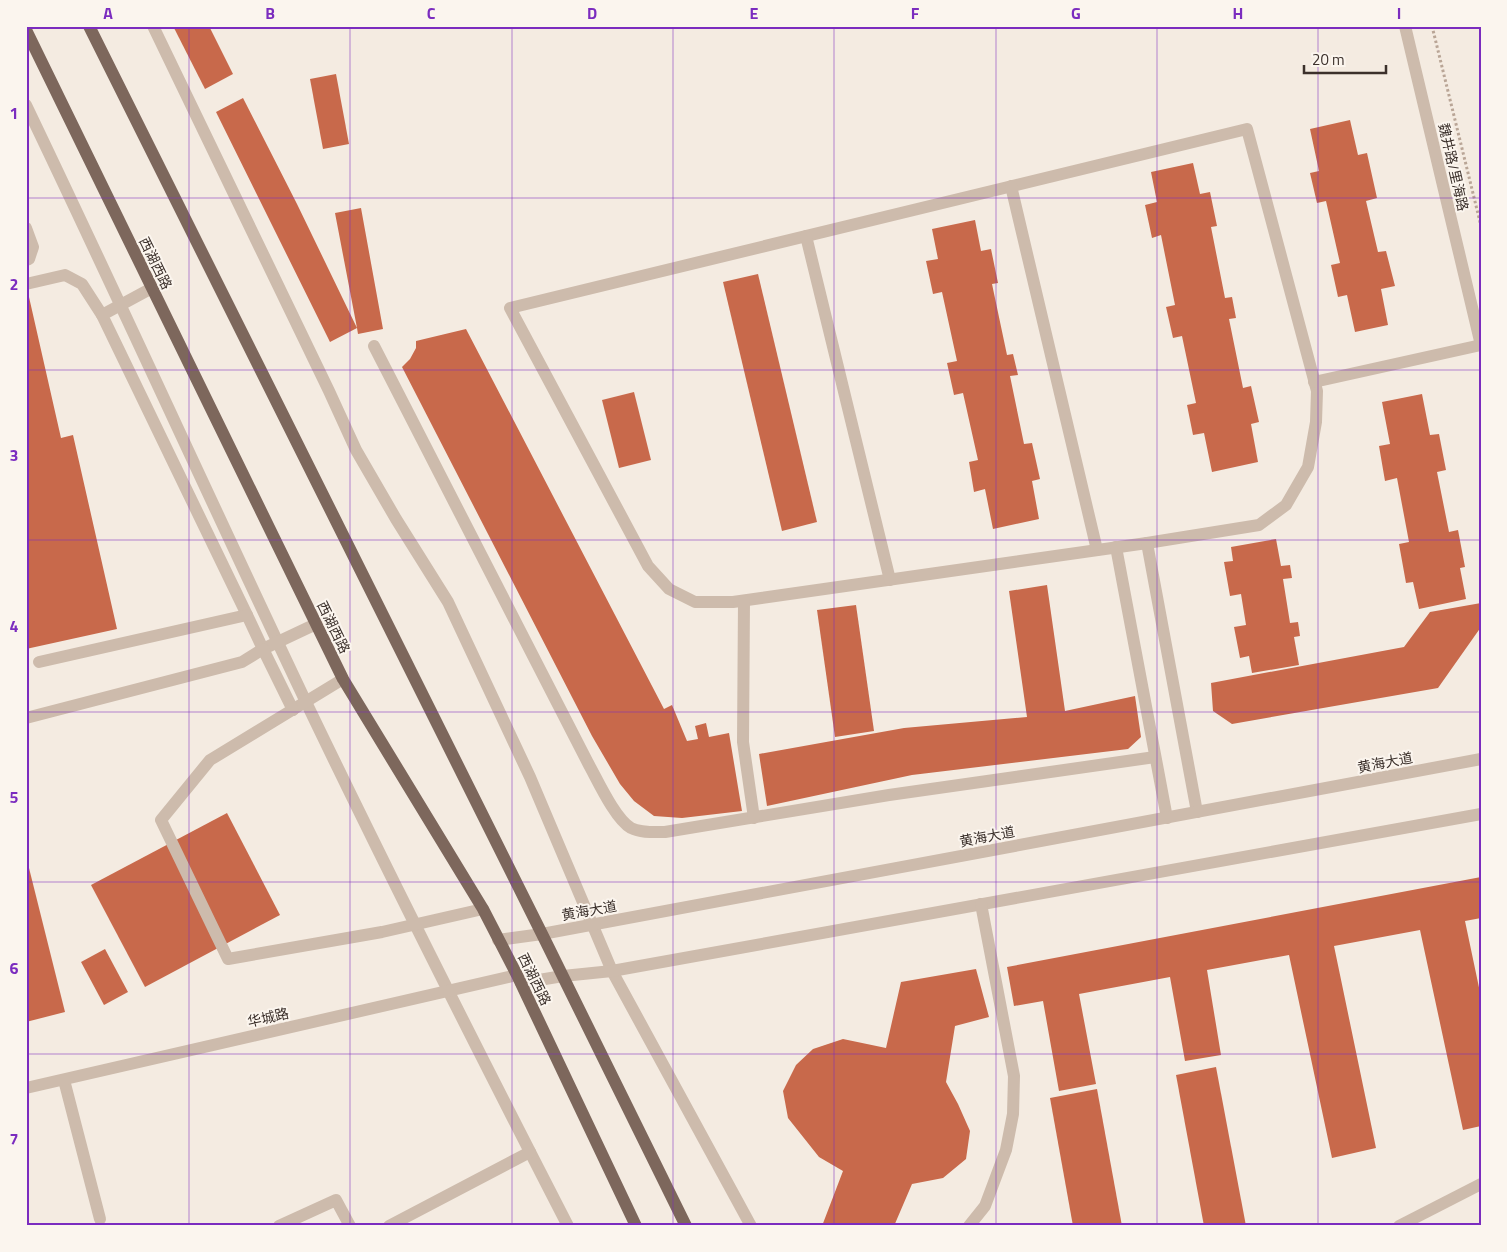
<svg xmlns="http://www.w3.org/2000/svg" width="1507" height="1252" viewBox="0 0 1507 1252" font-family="'Titillium Web','Noto Sans SC',sans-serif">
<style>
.building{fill:#c8694b}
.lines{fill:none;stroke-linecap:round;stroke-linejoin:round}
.path{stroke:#b9a596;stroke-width:3;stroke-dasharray:2.5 2.5;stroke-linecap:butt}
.minor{stroke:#cdbbac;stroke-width:12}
.major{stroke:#7d675c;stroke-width:12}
.grid{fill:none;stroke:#7b2cbf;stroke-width:1;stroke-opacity:0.55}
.labels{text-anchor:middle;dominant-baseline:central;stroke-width:4;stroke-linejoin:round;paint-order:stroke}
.street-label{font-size:14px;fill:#3b302b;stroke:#fbf5ee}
.neatline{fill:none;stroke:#7b2cbf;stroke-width:2}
.grid-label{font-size:16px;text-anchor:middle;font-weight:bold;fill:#7b2cbf}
</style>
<rect width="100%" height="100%" fill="#f4ebe1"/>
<!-- building -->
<g class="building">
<path d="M173 26H209L233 74 205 89Z"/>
<path d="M336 74 349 144 323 149 310 79Z"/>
<path d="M243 98 297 204 357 328 335 213 361 208 383 329 358 334 357 328 330 342 216 112Z"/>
<path d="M1350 120 1358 155 1367 153 1377 198 1366 201 1378 252 1386 251 1395 286 1381 289 1388 325 1355 332 1347 295 1338 297 1331 265 1340 263 1326 201 1317 203 1310 173 1319 171 1310 129Z"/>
<path d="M1193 163 1200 194 1210 192 1217 226 1211 227 1225 298 1232 297 1236 318 1229 319 1243 388 1251 386 1259 422 1251 424 1258 462 1212 472 1204 433 1193 435 1187 405 1196 403 1182 336 1173 338 1166 307 1175 305 1161 235 1152 238 1145 205 1157 202 1151 172Z"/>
<path d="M975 220 981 251 991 249 998 283 992 284 1007 355 1013 354 1018 375 1010 376 1024 444 1032 443 1040 479 1032 481 1039 519 993 529 985 489 974 492 969 462 978 460 963 393 954 395 947 363 957 361 942 292 933 294 926 261 938 259 932 229Z"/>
<path d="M758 274 817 522 782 531 723 282Z"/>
<path d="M26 297H29L61 438 73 435 117 629 26 649Z"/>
<path d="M466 329 664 709 672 705 687 741 698 739 695 726 706 723 709 737 729 733 742 811 682 818 654 816 634 801 620 784 592 736 402 367 410 359 416 348V341Z"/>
<path d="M634 392 651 460 619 468 602 400Z"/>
<path d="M1422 394 1430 435 1439 434 1446 470 1437 472 1449 532 1458 530 1465 567 1460 568 1466 599 1419 609 1413 582 1406 583 1399 544 1409 542 1397 478 1385 481 1379 446 1390 444 1382 402Z"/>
<path d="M1276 539 1281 566 1290 565 1292 578 1283 579 1290 623 1298 622 1300 636 1294 637 1299 665 1252 673 1249 656 1240 658 1234 627 1246 625 1241 594 1230 596 1224 562 1233 561 1231 547Z"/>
<path d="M1047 585 1065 711 1135 696 1141 737 1128 749 912 775 767 806 759 754 904 728 1027 717 1009 591Z"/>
<path d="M1481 603V627L1438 688 1232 724 1213 711 1211 683 1404 647 1430 612Z"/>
<path d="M856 605 874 731 835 737 817 610Z"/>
<path d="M227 813 280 915 145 987 91 885Z"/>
<path d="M26 856 65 1012 26 1022Z"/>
<path d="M1481 877V918L1465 921 1481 997V1126L1463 1130 1420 930 1334 946 1376 1148 1332 1158 1289 955 1207 970 1221 1055 1185 1061 1170 977 1079 994 1096 1084 1059 1091 1043 1001 1014 1006 1007 967Z"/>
<path d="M105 949 128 992 104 1005 81 962Z"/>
<path d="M976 969 989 1017 955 1026 946 1082 958 1104 970 1131 966 1159 943 1178 912 1184 894 1226H822L843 1171 819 1157 788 1118 783 1091 796 1065 813 1049 843 1039 886 1048 901 982Z"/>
<path d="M1216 1067 1246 1226H1204L1176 1075Z"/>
<path d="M1097 1089 1122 1226H1073L1050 1098Z"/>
</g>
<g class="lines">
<!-- path -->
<path class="path" d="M1432 26 1481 226"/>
<!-- minor -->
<g class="minor">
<path d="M153 26 329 391 356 450 396 519 448 602 530 777 612 971 751 1226"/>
<path d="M1405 26 1481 345"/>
<path d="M26 105C121 303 211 502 305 700 390 877 478 1051 568 1226"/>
<path d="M1247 129 1317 391 1316 422 1308 467 1286 505 1259 525 1147 543 733 602H695L669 589 648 566 510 308Z"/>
<path d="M1011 186 1097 550"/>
<path d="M26 228 33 247 29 259 26 260"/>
<path d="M806 236 890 580"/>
<path d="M26 284 65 275 82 284 102 315"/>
<path d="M152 288 102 315 247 615 263 649 316 624"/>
<path d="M374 346 588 763C597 779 615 819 631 828 641 833 654 832 665 832L889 795 1155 757"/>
<path d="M1314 382 1481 345"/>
<path d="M1147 543 1197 812"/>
<path d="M1116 547 1167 818"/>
<path d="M744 601 743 742 754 818"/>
<path d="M39 662 247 615"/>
<path d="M343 679 210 760 161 820 228 959 382 932 483 909"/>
<path d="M26 718 242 662 263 649 293 710"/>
<path d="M498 940 542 934 1481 759"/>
<path d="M521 983 563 976 612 971 1481 814"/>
<path d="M64 1080 100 1219"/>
<path d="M26 1088 517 975"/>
<path d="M279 1226 336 1200 350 1226"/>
<path d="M389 1226 530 1152"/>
<path d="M969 1226 985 1206 1006 1150 1013 1114 1014 1076 981 904"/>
<path d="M1399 1226 1481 1184"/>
</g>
<!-- major -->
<g class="major">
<path d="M89 26 542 934 686 1226"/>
<path d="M26 30 343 679 483 909 517 975 636 1226"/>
</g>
</g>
<!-- grid -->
<path class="grid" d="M189 26V1226M350 26V1226M512 26V1226M673 26V1226M834 26V1226M996 26V1226M1157 26V1226M1318 26V1226M26 198H1481M26 370H1481M26 540H1481M26 712H1481M26 882H1481M26 1054H1481"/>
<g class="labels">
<!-- street labels -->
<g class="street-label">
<text transform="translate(1454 167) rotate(77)">魏井路/里海路</text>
<text transform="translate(156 263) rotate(64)">西湖西路</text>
<text transform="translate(334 627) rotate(64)">西湖西路</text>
<text transform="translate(1385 762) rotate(-11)">黄海大道</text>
<text transform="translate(987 836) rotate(-11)">黄海大道</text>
<text transform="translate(589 910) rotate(-10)">黄海大道</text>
<text transform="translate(535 979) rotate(64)">西湖西路</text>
<text transform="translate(268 1017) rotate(-13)">华城路</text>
</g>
</g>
<!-- border -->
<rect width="1507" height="1252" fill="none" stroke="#fbf5ee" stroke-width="55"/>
<!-- scale -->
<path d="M1304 65v8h82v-8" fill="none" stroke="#3b302b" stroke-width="2.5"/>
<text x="1312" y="65" font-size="15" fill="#3b302b" stroke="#fbf5ee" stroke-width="4" paint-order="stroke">20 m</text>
<rect x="28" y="28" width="1452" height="1196" class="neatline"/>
<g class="grid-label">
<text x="108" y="19">A</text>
<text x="270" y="19">B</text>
<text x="431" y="19">C</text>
<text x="592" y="19">D</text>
<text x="754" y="19">E</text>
<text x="915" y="19">F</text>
<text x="1076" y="19">G</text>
<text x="1238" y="19">H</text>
<text x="1399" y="19">I</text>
<text x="14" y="119">1</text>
<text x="14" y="290">2</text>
<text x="14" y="461">3</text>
<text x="14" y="632">4</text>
<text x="14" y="803">5</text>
<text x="14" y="974">6</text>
<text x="14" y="1145">7</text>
</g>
</svg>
